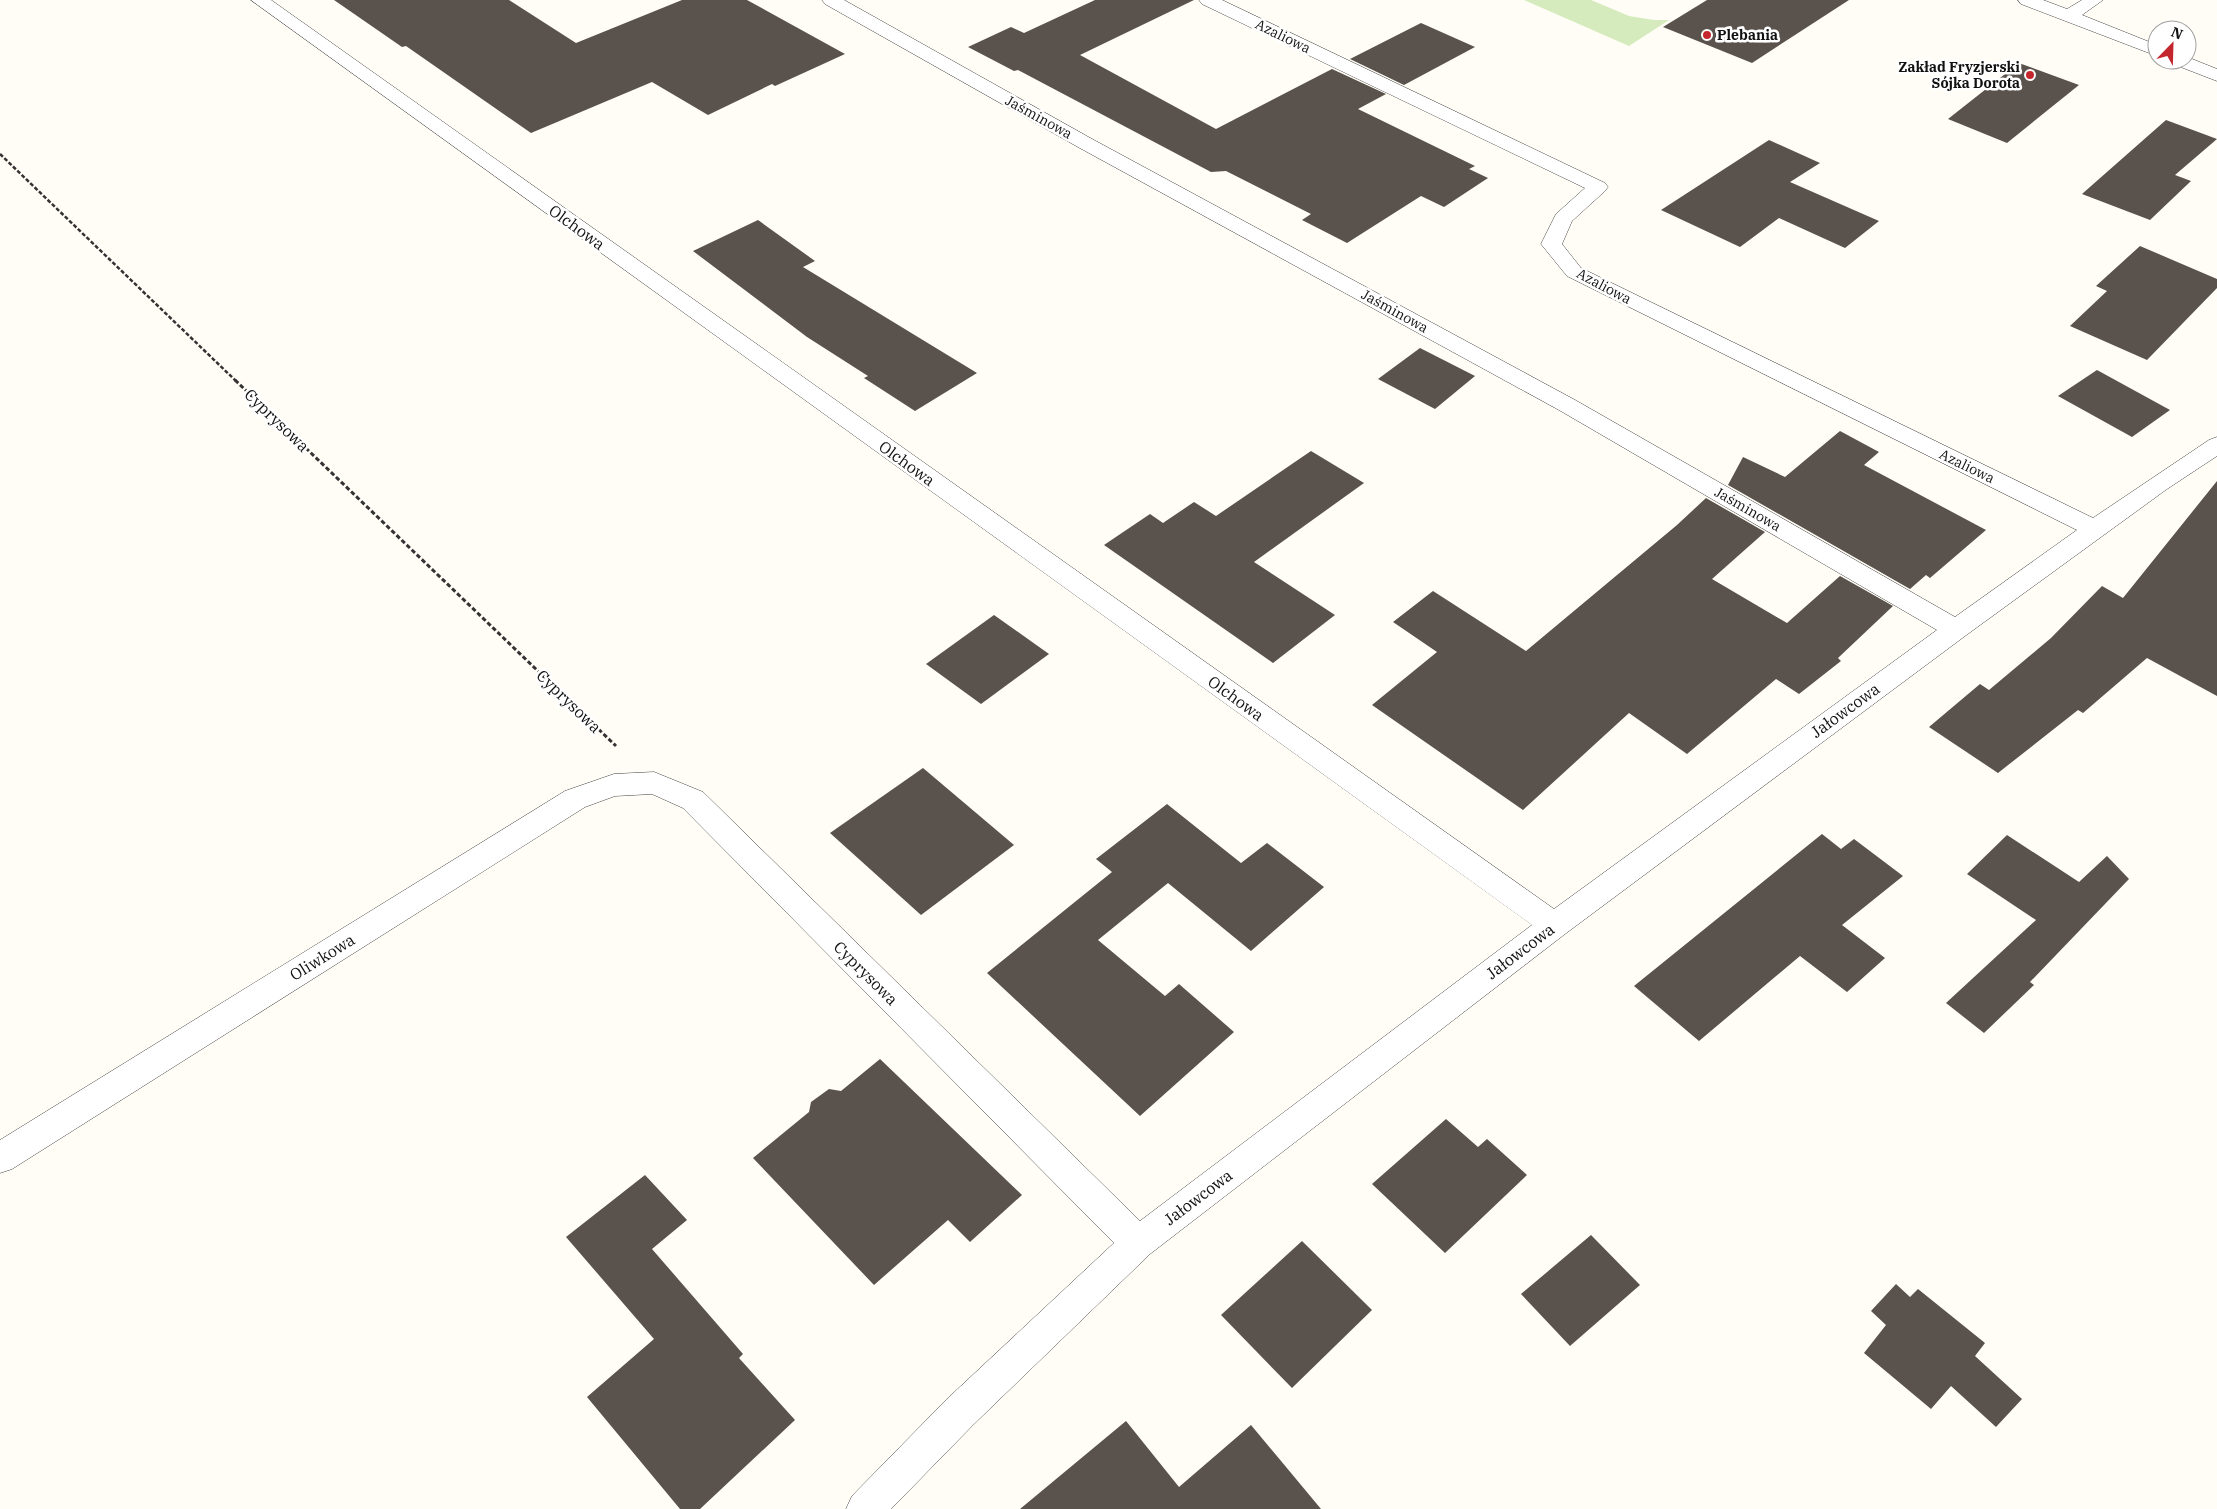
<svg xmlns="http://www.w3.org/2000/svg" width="2217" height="1509" viewBox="0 0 2217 1509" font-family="'IBM Plex Serif',serif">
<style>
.green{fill:#d5ebbd}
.building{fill:#5a524d}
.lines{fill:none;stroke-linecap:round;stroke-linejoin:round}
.minor-casing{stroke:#444;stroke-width:1}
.path-far1{stroke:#333;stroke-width:2.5;stroke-dasharray:4 2;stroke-linecap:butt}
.path{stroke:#333;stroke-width:3;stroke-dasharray:4.5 2.5;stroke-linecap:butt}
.minor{fill:#fff;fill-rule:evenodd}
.poi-dot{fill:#c4262e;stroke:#fff;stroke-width:2}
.labels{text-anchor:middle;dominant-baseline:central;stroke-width:5;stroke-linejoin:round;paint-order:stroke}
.far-poi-label{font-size:14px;font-weight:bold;fill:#111;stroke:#fff;text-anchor:start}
.far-street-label{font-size:14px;fill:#111;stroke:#fff}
.street-label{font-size:16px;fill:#111;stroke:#fff}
</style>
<rect width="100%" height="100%" fill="#fffdf5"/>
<!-- green -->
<path class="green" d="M1524 0H1591L1629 16 1654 20H1669L1629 46Z"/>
<!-- building -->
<g class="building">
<path d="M334 0H509L576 43 682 0H747L845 54 775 86 772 84 708 115 652 82 531 133 406 46 402 47Z"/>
<path d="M1095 0H1194L1080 55 1216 129 1332 69 1386 94 1358 109 1475 166 1469 169 1488 178 1444 207 1421 196 1347 243 1302 220 1311 214 1226 171 1211 172 1018 70 1014 71 968 47 1011 27 1024 33Z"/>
<path d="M1707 0H1849L1752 63 1663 27Z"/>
<path d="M1421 23 1475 47 1404 85 1350 59Z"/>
<path d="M2019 63 2079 85 2007 143 1948 119Z"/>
<path d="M2166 120 2217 139 2175 175 2191 181 2150 220 2082 194Z"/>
<path d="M1769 140 1820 163 1790 182 1879 221 1845 248 1779 218 1740 247 1661 210Z"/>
<path d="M758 220 815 261 803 267 977 373 915 411 864 378 868 376 807 337 693 251Z"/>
<path d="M2140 246 2217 279V288L2147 360 2070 326 2107 291 2096 286Z"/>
<path d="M1420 348 1475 376 1435 409 1378 379Z"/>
<path d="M2097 370 2170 410 2132 437 2058 396Z"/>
<path d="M1840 431 1879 452 1864 465 1986 530 1930 578 1926 575 1910 589 1728 485 1743 457 1785 477Z"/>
<path d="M1311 451 1364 483 1254 562 1335 615 1273 663 1104 545 1150 514 1163 523 1194 502 1216 516Z"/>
<path d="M2217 481V696L2147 658 2083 713 2078 710 1998 773 1929 727 1980 684 1989 690 2051 638 2102 586 2123 598Z"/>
<path d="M1706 498 1765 532 1712 579 1787 623 1840 576 1893 606 1838 658 1841 661 1799 694 1776 679 1687 754 1629 713 1523 810 1372 705 1437 652 1393 622 1433 591 1526 651 1677 525Z"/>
<path d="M994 615 1049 654 981 704 926 664Z"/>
<path d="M923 768 1014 845 921 915 830 833Z"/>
<path d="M1167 804 1241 863 1267 843 1324 887 1251 951 1168 883 1098 940 1165 996 1179 984 1234 1032 1140 1116 987 973 1112 872 1096 859Z"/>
<path d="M1822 834 1841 849 1854 839 1903 876 1842 925 1885 958 1847 992 1800 956 1699 1041 1634 986Z"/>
<path d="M2007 835 2079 882 2107 856 2129 879 2030 982 2034 985 1984 1033 1946 1003 2036 920 1967 874Z"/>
<path d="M880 1059 1022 1195 970 1242 948 1220 874 1285 753 1158 809 1112 811 1102 829 1089 841 1091Z"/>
<path d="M1446 1119 1478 1147 1487 1139 1527 1175 1445 1253 1372 1184Z"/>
<path d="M645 1175 687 1220 652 1249 743 1354 739 1358 795 1420 700 1509H680L587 1397 654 1339 566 1237Z"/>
<path d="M1591 1235 1640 1285 1570 1346 1521 1294Z"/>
<path d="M1302 1241 1372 1310 1292 1388 1221 1315Z"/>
<path d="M1896 1284 1910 1297 1918 1289 1985 1343 1975 1356 2022 1399 1996 1427 1951 1386 1931 1409 1864 1353 1886 1325 1871 1311Z"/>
<path d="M1126 1421 1179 1487 1251 1425 1321 1509H1020Z"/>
</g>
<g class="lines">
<defs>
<g id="minor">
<path d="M251 0H271L1554 909 1937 630 1559 410 1078 147 825 4 822 0H844L1092 139 1575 400 1955 617 2077 530 1567 276 1541 244 1556 214 1585 188 1202 4 1199 0H1222L1605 183 1608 187 1605 191 1572 221 1562 244 1581 268 2093 518 2209 440 2217 437V456L2167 489 1965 636 1565 934 1150 1254 973 1425 891 1509H846L852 1496 947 1399 1114 1243 683 808 652 794 615 796 585 807 12 1169 0 1173V1140L565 791 614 774 654 772 703 792 1140 1221 1532 925Z"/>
<path d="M2018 0H2043L2067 9 2082 0H2103L2082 15 2157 45V56L2021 4Z"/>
<path d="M2187 57 2217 69V81L2173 64 2170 60H2187Z"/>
</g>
</defs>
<!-- minor casing -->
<use href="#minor" class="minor-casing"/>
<!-- path-far1 -->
<path class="path-far1" d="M0 154 236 381"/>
<!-- path -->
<path class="path" d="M235 380 616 746"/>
<!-- minor -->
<use href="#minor" class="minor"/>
</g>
<!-- markers -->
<g class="poi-dot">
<circle cx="1707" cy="35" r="5"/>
<circle cx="2030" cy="75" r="5"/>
</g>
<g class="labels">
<!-- far-poi labels -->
<g class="far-poi-label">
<text x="1717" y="35">Plebania</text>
<text x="2020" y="67" text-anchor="end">Zakład Fryzjerski<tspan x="2020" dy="16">Sójka Dorota</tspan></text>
</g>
<!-- far-street labels -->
<g class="far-street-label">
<text transform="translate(1283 36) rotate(26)">Azaliowa</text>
<text transform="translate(1039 117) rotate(29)">Jaśminowa</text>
<text transform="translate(1604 286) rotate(28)">Azaliowa</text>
<text transform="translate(1395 311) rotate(29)">Jaśminowa</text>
<text transform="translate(1967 466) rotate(26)">Azaliowa</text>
<text transform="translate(1748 509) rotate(30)">Jaśminowa</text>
</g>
<!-- street labels -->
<g class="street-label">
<text transform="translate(577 227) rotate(36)">Olchowa</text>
<text transform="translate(277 420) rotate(44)">Cyprysowa</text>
<text transform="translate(907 463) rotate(36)">Olchowa</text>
<text transform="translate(1236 698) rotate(36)">Olchowa</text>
<text transform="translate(569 701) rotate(44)">Cyprysowa</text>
<text transform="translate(1845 710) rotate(-36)">Jałowcowa</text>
<text transform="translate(1520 951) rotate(-37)">Jałowcowa</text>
<text transform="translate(322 957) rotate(-32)">Oliwkowa</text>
<text transform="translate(866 973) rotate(45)">Cyprysowa</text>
<text transform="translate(1198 1197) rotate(-37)">Jałowcowa</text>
</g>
</g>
<!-- north arrow -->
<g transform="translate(2172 45) rotate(23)"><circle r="24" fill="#ffffff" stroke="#a0a0a0"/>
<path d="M0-4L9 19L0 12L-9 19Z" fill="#c4262e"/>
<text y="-8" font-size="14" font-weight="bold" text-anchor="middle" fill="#111111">N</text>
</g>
</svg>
